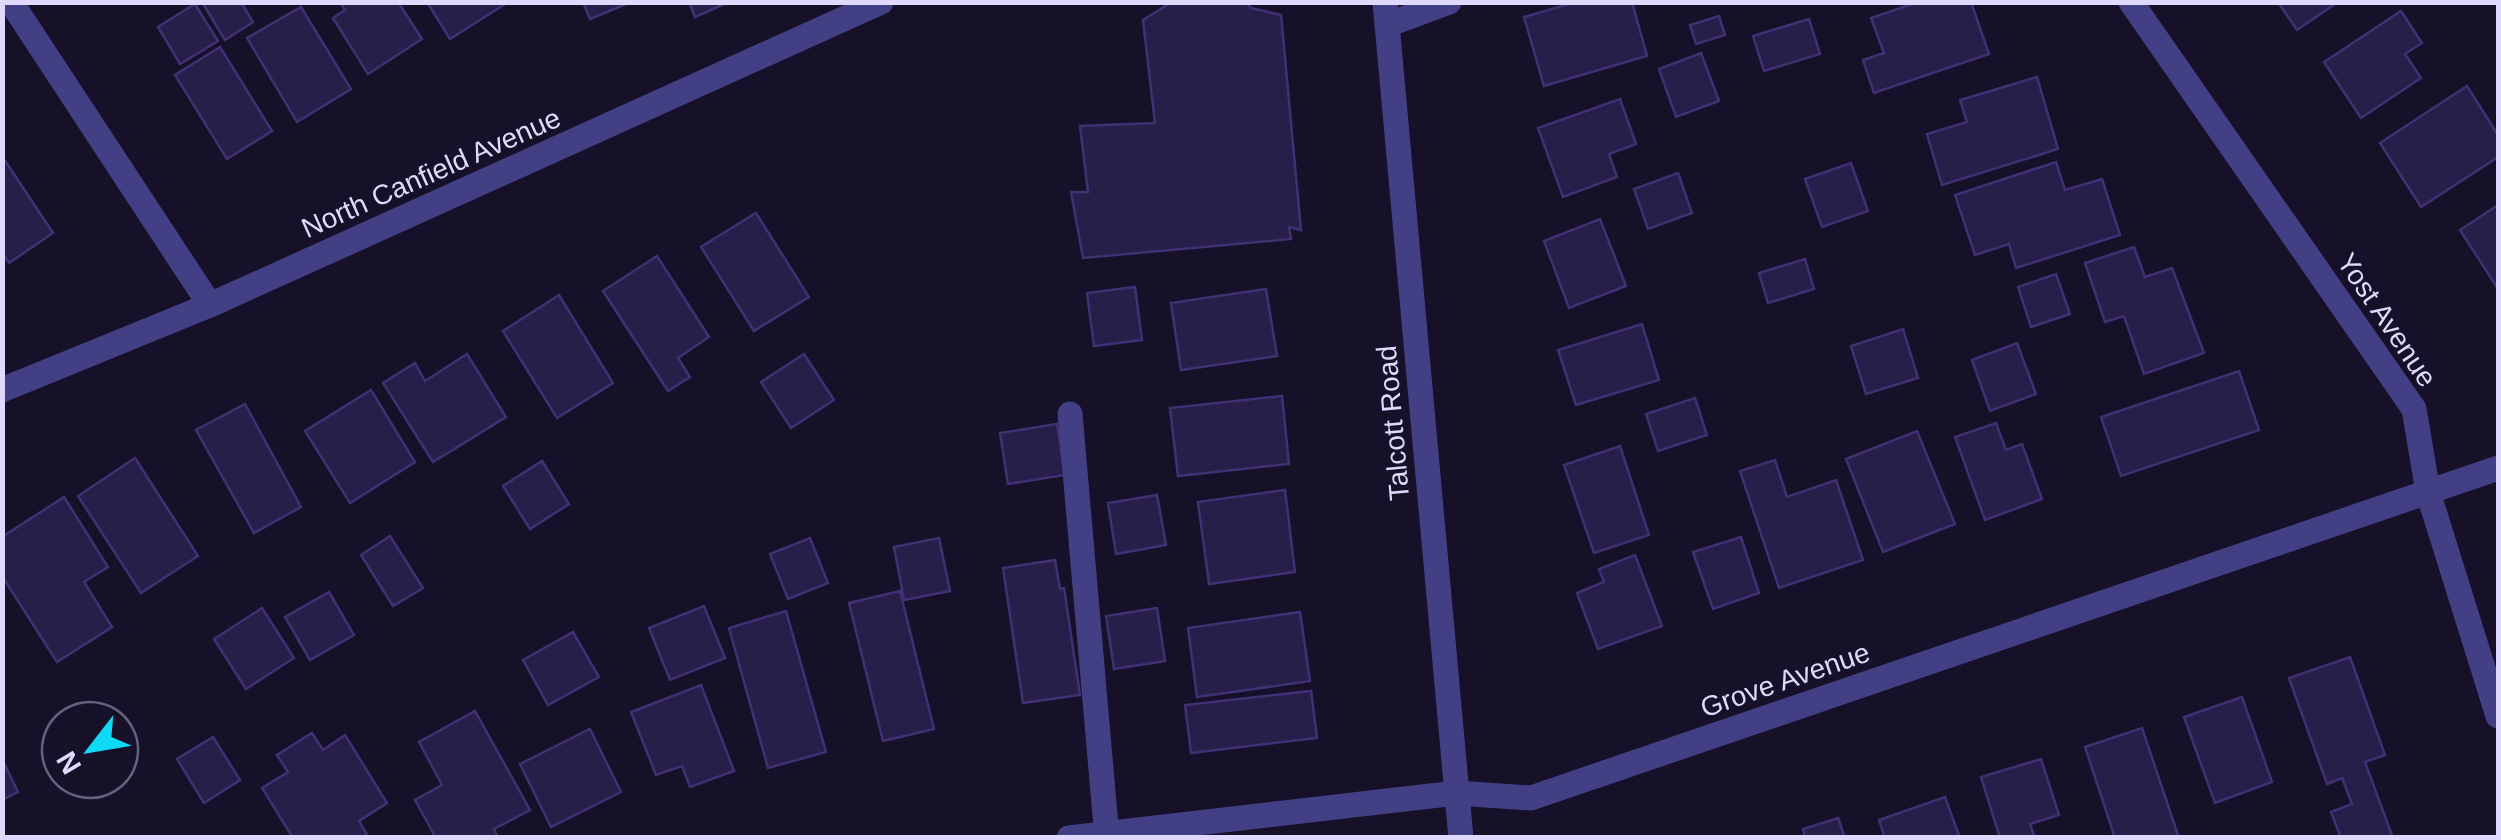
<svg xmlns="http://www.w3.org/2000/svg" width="2501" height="840" viewBox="0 0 2501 840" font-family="Arial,sans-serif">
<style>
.building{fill:#271e49;stroke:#3f3174;stroke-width:2.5}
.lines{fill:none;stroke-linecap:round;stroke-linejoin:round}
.service{stroke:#423f85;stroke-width:25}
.minor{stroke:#423f85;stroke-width:25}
.tertiary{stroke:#423f85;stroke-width:25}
.labels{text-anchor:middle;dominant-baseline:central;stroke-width:8;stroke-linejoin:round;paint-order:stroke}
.street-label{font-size:28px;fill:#dfdafd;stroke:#161128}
</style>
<rect width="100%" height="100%" fill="#161128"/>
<!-- building -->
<g class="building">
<path d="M202 2H241L253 22 225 40Z"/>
<path d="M340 2H398L422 39 368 74 333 18 345 10Z"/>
<path d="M427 2H504L505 4 450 39Z"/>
<path d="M583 2H631L590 19Z"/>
<path d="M689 2H729L695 17Z"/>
<path d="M1172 2H1246L1251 8 1281 15 1301 230 1289 227 1291 239 1083 258 1071 192H1088L1080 126 1155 123 1143 20Z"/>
<path d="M1576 2H1632L1647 56 1544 86 1524 17Z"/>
<path d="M1918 2H1971L1989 54 1874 93 1863 60 1884 53 1871 18Z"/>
<path d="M2278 2H2338L2297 30Z"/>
<path d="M195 4 218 41 180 64 158 27Z"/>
<path d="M301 7 351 89 297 122 247 38Z"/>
<path d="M2401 11 2422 43 2405 54 2421 78 2361 118 2324 62Z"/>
<path d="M1719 16 1725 35 1696 44 1690 25Z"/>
<path d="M1809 19 1820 54 1764 71 1753 36Z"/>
<path d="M220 47 272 131 227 159 175 75Z"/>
<path d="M1701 53 1719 101 1676 117 1659 69Z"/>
<path d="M2037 77 2058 149 1942 185 1927 134 1967 122 1960 100Z"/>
<path d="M2467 86 2498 135V157L2421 207 2380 143Z"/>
<path d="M1620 99 1636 144 1609 154 1617 177 1563 197 1538 128Z"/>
<path d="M2 156 53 233 9 263 2 253Z"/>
<path d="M2056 162 2065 190 2102 179 2120 235 2016 268 2009 244 1975 255 1955 195Z"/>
<path d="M1851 163 1868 211 1822 227 1805 179Z"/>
<path d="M1678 173 1692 213 1648 229 1634 189Z"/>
<path d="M2498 205V289L2460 230Z"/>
<path d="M756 213 809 297 754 331 701 247Z"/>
<path d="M1600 219 1626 286 1569 308 1544 241Z"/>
<path d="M2134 247 2145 277 2172 268 2204 353 2144 374 2124 316 2105 322 2085 263Z"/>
<path d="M657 256 709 337 678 358 690 377 668 391 603 291Z"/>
<path d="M1805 259 1814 289 1768 303 1759 273Z"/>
<path d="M2056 274 2070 314 2031 327 2018 287Z"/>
<path d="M1135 287 1142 340 1094 346 1087 293Z"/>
<path d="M1266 289 1277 356 1181 370 1171 303Z"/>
<path d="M559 295 613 383 557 418 503 331Z"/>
<path d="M1642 324 1659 380 1576 405 1558 350Z"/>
<path d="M1903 329 1918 378 1866 394 1851 346Z"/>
<path d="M2017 343 2036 394 1990 411 1972 360Z"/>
<path d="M467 354 506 417 433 462 383 383 415 363 425 381Z"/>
<path d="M804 354 834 400 791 428 761 382Z"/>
<path d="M2239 371 2259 430 2121 476 2101 417Z"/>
<path d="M371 390 415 462 350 503 305 431Z"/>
<path d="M1282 396 1289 464 1178 476 1170 408Z"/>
<path d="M1695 398 1707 435 1658 451 1646 414Z"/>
<path d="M245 404 301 507 254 533 196 430Z"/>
<path d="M1996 423 2006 450 2022 444 2042 499 1985 520 1955 437Z"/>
<path d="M1057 424 1065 475 1008 484 1000 433Z"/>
<path d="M1917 431 1955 524 1883 552 1846 459Z"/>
<path d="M1620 446 1649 535 1594 553 1564 465Z"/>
<path d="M135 458 198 556 141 593 78 496Z"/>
<path d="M1775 460 1787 497 1836 480 1863 560 1779 588 1740 471Z"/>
<path d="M542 461 569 504 530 529 503 486Z"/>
<path d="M1285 490 1295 572 1209 584 1198 502Z"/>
<path d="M1157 495 1166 545 1116 554 1108 503Z"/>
<path d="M64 497 108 567 84 582 112 627 57 662 2 576V537Z"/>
<path d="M390 536 423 588 393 606 361 555Z"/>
<path d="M1741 537 1759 593 1713 609 1693 552Z"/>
<path d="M810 538 828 583 788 599 770 554Z"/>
<path d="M939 538 950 591 904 600 894 547Z"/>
<path d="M1635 555 1662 626 1598 649 1577 593 1604 582 1599 569Z"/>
<path d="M1055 560 1060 589 1064 588 1080 695 1023 703 1003 568Z"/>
<path d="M900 591 934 729 883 741 849 603Z"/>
<path d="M329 592 354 635 310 660 285 617Z"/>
<path d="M704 606 725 658 670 680 649 628Z"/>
<path d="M262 608 294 658 246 689 214 639Z"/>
<path d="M1157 608 1165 661 1114 669 1106 616Z"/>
<path d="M786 611 826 752 768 768 729 628Z"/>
<path d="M1300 612 1310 681 1197 697 1188 628Z"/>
<path d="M573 632 599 677 548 705 523 660Z"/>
<path d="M2350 657 2385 755 2365 762 2393 838H2341L2331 812 2352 804 2342 778 2327 784 2289 678Z"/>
<path d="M701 685 734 771 690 787 682 766 656 775 631 712Z"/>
<path d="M1311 691 1317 738 1191 753 1185 705Z"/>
<path d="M2242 697 2272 782 2215 803 2184 717Z"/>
<path d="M475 711 530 810 494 829 498 838H436L415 800 442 785 419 742Z"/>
<path d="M2142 728 2179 838H2115L2085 747Z"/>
<path d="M590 729 621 792 551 827 520 764Z"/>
<path d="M312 733 323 750 345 735 387 803 359 821 369 838H293L262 788 288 772 277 755Z"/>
<path d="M213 737 240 780 204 803 177 759Z"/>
<path d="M2 759 18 792 2 800Z"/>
<path d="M2041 759 2059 815 2030 824 2035 838H2000L1981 777Z"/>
<path d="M1945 797 1960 838H1885L1879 820Z"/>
<path d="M1838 818 1845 838H1801L1805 836 1803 829Z"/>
</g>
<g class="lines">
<!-- service -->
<g class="service">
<path d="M1387 25 1449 2"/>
<path d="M1070 414 1107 838"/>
</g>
<!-- minor -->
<g class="minor">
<path d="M11 2 210 305"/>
<path d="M2131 2 2414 409 2428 492 2498 716"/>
<path d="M1069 838 1456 793 1531 798 2498 468"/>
</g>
<!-- tertiary -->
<g class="tertiary">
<path d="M1385 2 1461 838"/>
<path d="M2 390 210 305 881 2"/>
</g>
</g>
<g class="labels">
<!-- street labels -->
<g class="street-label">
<text transform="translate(431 173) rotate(-24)">North Canfield Avenue</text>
<text transform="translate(2387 320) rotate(56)">Yost Avenue</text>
<text transform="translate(1393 423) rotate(-95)">Talcott Road</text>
<text transform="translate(1785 680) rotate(-19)">Grove Avenue</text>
</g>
</g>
<!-- border -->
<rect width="2501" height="840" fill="none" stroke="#dfdafd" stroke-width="10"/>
<!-- north arrow -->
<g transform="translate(90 750) rotate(239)"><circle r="48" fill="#161128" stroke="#66617d" stroke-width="2.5"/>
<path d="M0-8L18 38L0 25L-18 38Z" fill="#0fdaf5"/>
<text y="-15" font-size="28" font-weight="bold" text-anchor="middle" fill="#dfdafd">N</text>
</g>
</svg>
